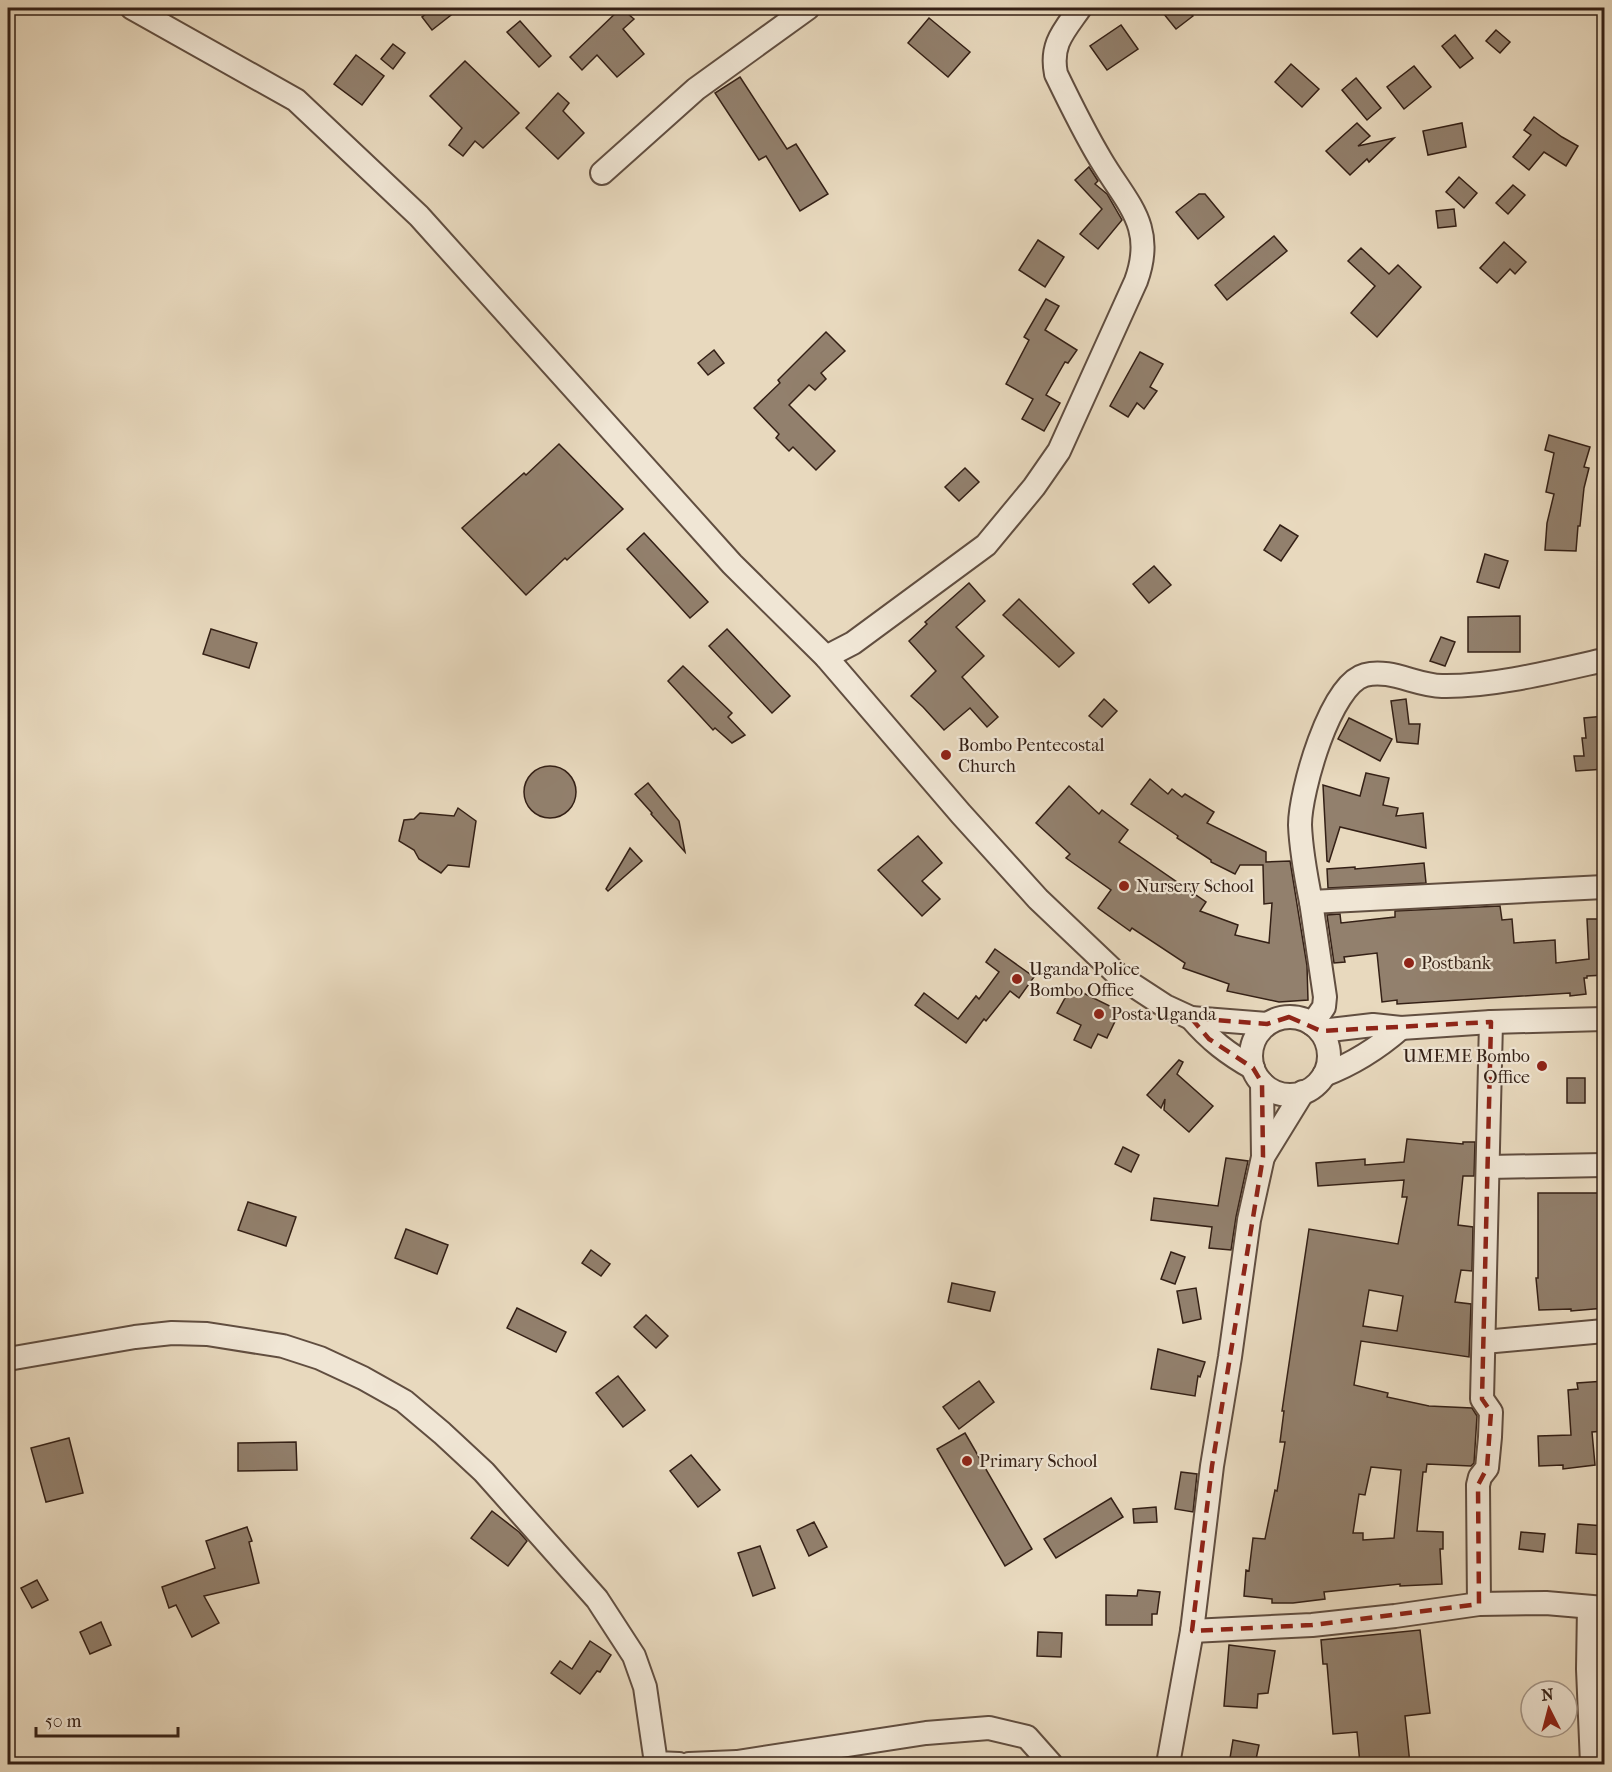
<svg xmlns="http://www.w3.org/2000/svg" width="1612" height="1772" viewBox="0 0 1612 1772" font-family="'IM FELL French Canon',serif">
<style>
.building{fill:#92806d;stroke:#342016;stroke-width:1.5;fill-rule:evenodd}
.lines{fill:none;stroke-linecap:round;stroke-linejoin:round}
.minor-casing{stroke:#614e40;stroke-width:26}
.minor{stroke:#f0e6d5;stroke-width:22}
.marked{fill:none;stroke:#8f2418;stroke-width:4.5;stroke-dasharray:12 8;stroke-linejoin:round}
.poi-dot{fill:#8f2418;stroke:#f0e6d5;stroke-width:2}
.labels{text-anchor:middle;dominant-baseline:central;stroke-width:4.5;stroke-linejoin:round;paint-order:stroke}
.poi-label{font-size:18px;fill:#342016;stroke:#f0e6d5;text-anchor:start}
</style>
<rect width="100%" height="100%" fill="#e8d9be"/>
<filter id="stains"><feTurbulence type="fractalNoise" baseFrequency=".00333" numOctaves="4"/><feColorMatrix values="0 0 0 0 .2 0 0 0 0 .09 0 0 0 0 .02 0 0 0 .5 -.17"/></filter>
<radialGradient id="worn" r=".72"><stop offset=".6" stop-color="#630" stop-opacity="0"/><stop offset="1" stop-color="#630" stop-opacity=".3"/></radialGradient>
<!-- building -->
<g class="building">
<path d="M434 8H460L432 30 422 17Z"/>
<path d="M621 8 634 19 623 29 644 54 617 77 597 55 582 70 570 57Z"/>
<path d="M1159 8H1186L1193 16 1176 29Z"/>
<path d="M929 18 970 52 948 77 908 43Z"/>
<path d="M520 21 551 56 539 67 507 32Z"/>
<path d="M1121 25 1138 49 1107 70 1090 46Z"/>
<path d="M1496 30 1510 42 1500 53 1486 41Z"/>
<path d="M1455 35 1473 58 1460 68 1442 46Z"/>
<path d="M393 44 405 53 393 69 381 59Z"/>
<path d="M356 55 384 76 362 105 334 84Z"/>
<path d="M465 61 519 113 483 148 475 141 463 156 449 145 462 128 430 96Z"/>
<path d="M1291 64 1319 89 1302 107 1275 82Z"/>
<path d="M1414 66 1431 87 1404 109 1387 87Z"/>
<path d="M740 77 787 149 796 144 828 194 800 211 766 156 759 160 715 93Z"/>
<path d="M1356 78 1381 108 1367 120 1342 90Z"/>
<path d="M558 93 569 103 563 111 584 133 558 159 526 128Z"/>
<path d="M1534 117 1562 137 1578 146 1566 166 1544 152 1529 170 1513 157 1531 135 1524 130Z"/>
<path d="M1357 123 1370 136 1358 146 1394 138 1369 162 1367 159 1350 175 1326 151Z"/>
<path d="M1462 123 1466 147 1428 155 1423 131Z"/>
<path d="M1089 167 1098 181 1095 184 1107 194 1122 220 1098 249 1080 234 1102 209 1075 180Z"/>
<path d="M1459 177 1477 193 1464 208 1446 192Z"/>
<path d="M1513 185 1525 195 1508 214 1496 203Z"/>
<path d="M1199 194H1205L1224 217 1198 239 1176 212Z"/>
<path d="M1454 209 1456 226 1438 228 1436 211Z"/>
<path d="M1274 236 1287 251 1227 300 1215 285Z"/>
<path d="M1038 240 1064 257 1045 287 1019 270Z"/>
<path d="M1504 242 1526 262 1515 274 1510 269 1497 283 1480 268Z"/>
<path d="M1361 248 1389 274 1398 265 1421 287 1377 337 1351 313 1375 286 1348 261Z"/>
<path d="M1046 299 1059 306 1045 330 1077 350 1068 363 1065 362 1046 395 1060 403 1044 431 1022 419 1033 399 1006 384 1029 340 1024 337Z"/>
<path d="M826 332 845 351 821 373 826 379 815 390 809 385 789 405 835 451 816 470 793 447 789 451 776 438 779 434 754 408 780 383 778 380Z"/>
<path d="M714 350 724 363 708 375 698 363Z"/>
<path d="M1140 352 1163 364 1150 387 1157 391 1144 409 1137 403 1128 417 1110 406Z"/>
<path d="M1549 435 1590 447 1584 467 1589 468 1584 488 1580 526H1578L1576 551 1545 550 1547 523 1554 494 1546 492 1554 453 1545 450Z"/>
<path d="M559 444 623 509 567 560 565 558 526 595 462 528 524 473 526 475Z"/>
<path d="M965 468 979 482 959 501 945 487Z"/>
<path d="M1280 525 1298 536 1281 561 1264 550Z"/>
<path d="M644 533 708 602 690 618 627 549Z"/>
<path d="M1485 554 1508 561 1499 588 1477 582Z"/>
<path d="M1154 566 1171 585 1149 603 1133 584Z"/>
<path d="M969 583 985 601 956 627 984 656 962 677 998 717 987 727 970 708 944 730 923 707 911 696 936 671 909 641 927 624 925 622Z"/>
<path d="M1019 599 1074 653 1059 667 1003 615Z"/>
<path d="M1520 616V652H1468V617Z"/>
<path d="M211 629 257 643 249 668 203 654Z"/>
<path d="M727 629 790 696 772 713 709 646Z"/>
<path d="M1441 637 1455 642 1445 666 1430 661Z"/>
<path d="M683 666 732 713 728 717 745 735 732 743 715 728 713 730 668 681Z"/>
<path d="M1104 699 1117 711 1102 727 1089 716Z"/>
<path d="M1406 699 1409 724H1420L1418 744 1397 742 1391 701Z"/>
<path d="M1605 716V769L1576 771 1574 756H1584L1582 738H1586L1584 718Z"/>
<path d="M1349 718 1392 739 1380 761 1338 739Z"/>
<circle cx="550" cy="792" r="26"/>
<path d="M1366 773 1389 778 1383 805 1398 808 1396 816 1423 813 1426 848 1340 827 1329 862 1327 861 1323 785 1360 796Z"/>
<path d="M1150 779 1168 794 1172 789 1182 797 1185 794 1214 812 1207 823 1266 852V862L1290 861 1307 966 1308 1000 1279 1002 1227 991 1229 984 1183 968 1185 963 1132 928 1130 931 1098 908 1111 890 1066 858 1070 854 1036 823 1069 786 1099 814 1102 810 1128 830 1119 842 1206 902 1200 911 1238 925 1235 935 1269 943 1272 903 1264 904 1263 865H1240L1235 874 1211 862V860L1177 838 1178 836 1131 804Z"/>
<path d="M648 783 679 821 685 852 651 814 652 813 635 794Z"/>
<path d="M458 808 476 821 469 867 448 865 441 873 419 859 414 850 399 841 404 820 414 819 420 813 454 816Z"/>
<path d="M918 836 942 863 922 881 940 899 922 916 878 870Z"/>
<path d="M630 848 642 861 608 891 606 889Z"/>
<path d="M1424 863 1426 883 1328 888 1327 869 1355 867V869Z"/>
<path d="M1500 906 1502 920 1512 919 1514 943 1555 940 1556 963 1589 959 1587 919H1605V975L1587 976V978H1584L1586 994 1570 996V993L1397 1004V1000L1382 1002 1377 953 1344 957 1345 962 1334 963 1327 915 1340 914 1341 923 1395 917V911Z"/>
<path d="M995 949 1034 977 1019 998 1010 991 986 1021 984 1019 966 1043 915 1005 924 993 958 1019 976 996 979 999 999 972 986 962Z"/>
<path d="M1071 987 1120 1011 1107 1038 1098 1034 1091 1048 1074 1040 1081 1025 1057 1013Z"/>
<path d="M1179 1060 1183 1062 1177 1074 1213 1106 1189 1132 1164 1110 1165 1099 1161 1108 1147 1095Z"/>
<rect x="1567" y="1078" width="18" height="25"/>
<path d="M1407 1139 1463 1144V1142H1475L1474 1176H1463L1458 1225 1473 1227 1472 1271 1461 1270 1455 1302 1471 1304 1469 1357 1361 1341 1354 1385 1388 1393 1387 1397 1429 1406 1472 1408 1477 1416 1474 1463 1471 1466 1427 1464 1426 1472H1423L1417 1531 1443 1532V1549H1440L1442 1584 1400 1586V1584L1324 1592 1325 1599 1293 1603H1272V1599L1244 1596 1246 1570 1249 1571 1253 1538 1265 1539 1275 1490 1277 1491 1285 1442H1280L1284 1411H1282L1309 1229 1398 1244 1407 1197H1402L1404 1180 1318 1186 1316 1163 1365 1159V1165L1404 1162ZM1369 1290 1403 1296 1397 1331 1363 1326ZM1371 1467 1401 1470 1394 1538 1363 1540V1533H1353L1359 1494 1365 1495Z"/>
<path d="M1123 1147 1139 1155 1131 1172 1115 1164Z"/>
<path d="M1226 1158 1248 1161 1236 1217 1231 1250 1209 1248 1212 1227 1151 1220 1154 1198 1218 1206Z"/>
<path d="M1538 1193H1599L1600 1233H1603L1605 1246V1308L1571 1311V1309L1539 1310 1536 1278H1538Z"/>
<path d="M248 1202 296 1217 286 1246 238 1230Z"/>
<path d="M406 1229 448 1245 437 1274 395 1258Z"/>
<path d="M591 1250 610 1264 601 1276 582 1263Z"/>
<path d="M1171 1252 1185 1257 1175 1284 1161 1279Z"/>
<path d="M952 1283 995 1292 990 1311 948 1302Z"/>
<path d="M1196 1288 1201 1319 1183 1323 1177 1291Z"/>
<path d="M517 1308 566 1332 556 1352 507 1328Z"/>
<path d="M646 1315 668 1336 656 1348 634 1327Z"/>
<path d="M1158 1349 1205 1362 1200 1377 1198 1376 1195 1396 1151 1389Z"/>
<path d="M618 1376 645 1410 623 1427 596 1393Z"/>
<path d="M979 1381 994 1402 959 1429 943 1407Z"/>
<path d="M1605 1381V1431L1592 1432 1595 1465 1563 1469V1465L1539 1466 1538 1436 1571 1435 1568 1390 1578 1389 1577 1383Z"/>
<path d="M965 1433 1032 1549 1005 1566 937 1449Z"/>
<path d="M69 1438 83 1493 46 1502 31 1448Z"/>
<path d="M296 1442 297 1470 238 1471V1443Z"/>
<path d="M691 1455 720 1490 698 1507 670 1471Z"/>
<path d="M1181 1472 1197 1474 1193 1512 1175 1509Z"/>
<path d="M1111 1498 1123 1517 1056 1558 1044 1539Z"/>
<path d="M1156 1507 1157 1522 1134 1523 1133 1509Z"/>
<path d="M492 1511 519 1532 527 1541 508 1566 471 1538Z"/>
<path d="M814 1522 827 1547 809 1556 797 1530Z"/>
<path d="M1578 1524 1605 1526 1604 1555 1576 1553Z"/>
<path d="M247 1527 252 1541 249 1542 259 1583 204 1596 219 1623 192 1637 176 1605 169 1608 162 1587 215 1568 206 1541Z"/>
<path d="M1521 1532 1545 1534 1543 1552 1519 1549Z"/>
<path d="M760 1546 775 1588 753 1596 738 1553Z"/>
<path d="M37 1580 48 1600 32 1608 21 1588Z"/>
<path d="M1138 1590 1160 1592 1157 1614H1152V1625H1106V1595L1137 1596Z"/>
<path d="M101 1622 111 1645 90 1654 80 1632Z"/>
<path d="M1420 1630 1430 1713 1405 1716 1410 1764H1360L1357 1732 1333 1734 1327 1664H1323L1321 1640Z"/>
<path d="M1038 1632 1062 1633 1061 1657 1037 1656Z"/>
<path d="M590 1641 611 1655 600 1672 597 1671 580 1694 551 1673 560 1661 572 1669Z"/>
<path d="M1229 1645 1275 1651 1268 1693 1258 1694 1257 1708 1224 1706Z"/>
<path d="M1233 1740 1259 1745 1255 1764H1229Z"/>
</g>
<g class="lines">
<defs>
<g id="minor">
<path d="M132 8 296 100 419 216 732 564 826 657 961 814 1038 899 1119 976 1165 1006 1191 1018 1267 1024"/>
<path d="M602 173 696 89 808 8"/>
<path d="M826 657 853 643 986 545 1034 487 1059 451 1136 281C1156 226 1127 204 1101 160 1084 132 1070 103 1056 74 1050 44 1064 31 1080 8"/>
<path d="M1604 660C1555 671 1492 687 1442 686 1417 686 1390 668 1365 675 1330 684 1300 792 1300 825 1301 851 1306 877 1311 902L1604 887"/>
<path d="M1311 902 1325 997 1324 1007 1312 1024"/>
<circle cx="1290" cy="1056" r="39"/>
<path d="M1191 1018C1210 1040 1228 1054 1253 1068"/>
<path d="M1321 1031 1373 1025 1401 1028 1491 1022 1604 1019"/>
<path d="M1324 1075C1353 1064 1377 1049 1401 1028"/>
<path d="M1263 1157 1303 1092"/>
<path d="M1488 1167 1604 1165"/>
<path d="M1484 1342 1604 1331"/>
<path d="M8 1359 135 1337 172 1333 207 1334 283 1346 320 1358 363 1378 404 1401 442 1433 484 1472 597 1599 634 1656 645 1687 656 1763 679 1764"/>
<path d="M1479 1604 1478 1485 1480 1477 1487 1468 1490 1437 1491 1412 1482 1399 1491 1022"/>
<path d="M1589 1607 1588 1669 1592 1764"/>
<path d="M1192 1631 1312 1625 1395 1616 1479 1604 1546 1603 1604 1608"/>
<path d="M689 1764 737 1762 926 1733 989 1728 1027 1737 1051 1764"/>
<path d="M1168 1764 1192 1631 1212 1466 1230 1357 1249 1220 1263 1157 1262 1083"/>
</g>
</defs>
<!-- minor casing -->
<use href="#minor" class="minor-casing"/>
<!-- minor -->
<use href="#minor" class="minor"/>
</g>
<!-- marked area -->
<path class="marked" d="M1289 1017 1321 1031 1491 1022 1482 1399 1491 1412 1487 1468 1478 1485 1479 1604 1312 1625 1192 1631 1212 1466 1263 1157 1262 1083 1253 1068 1209 1039 1191 1018 1267 1024Z"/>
<!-- markers -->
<g class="poi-dot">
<circle cx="946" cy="755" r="6"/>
<circle cx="1124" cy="886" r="6"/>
<circle cx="1409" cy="963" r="6"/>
<circle cx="1017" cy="979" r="6"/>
<circle cx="1099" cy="1014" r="6"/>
<circle cx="1542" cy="1066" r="6"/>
<circle cx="967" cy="1461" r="6"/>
</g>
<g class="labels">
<!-- poi labels -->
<g class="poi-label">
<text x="958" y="745">Bombo Pentecostal<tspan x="958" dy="21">Church</tspan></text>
<text x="1136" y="886">Nursery School</text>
<text x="1421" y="963">Postbank</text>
<text x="1029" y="969">Uganda Police<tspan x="1029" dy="21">Bombo Office</tspan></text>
<text x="1111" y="1014">Posta Uganda</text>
<text x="1530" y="1056" text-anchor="end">UMEME Bombo<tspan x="1530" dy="21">Office</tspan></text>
<text x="979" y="1461">Primary School</text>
</g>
</g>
<!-- margin -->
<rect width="1612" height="1772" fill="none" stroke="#e8d9be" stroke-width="30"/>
<rect x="9" y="9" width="1594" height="1754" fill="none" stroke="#342016" stroke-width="3"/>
<rect x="15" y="15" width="1582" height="1742" fill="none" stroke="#342016" stroke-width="1.5"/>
<!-- north arrow -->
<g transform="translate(1549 1709) rotate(354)"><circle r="28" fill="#f0e6d5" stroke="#a59789" stroke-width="1.5"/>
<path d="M0-4.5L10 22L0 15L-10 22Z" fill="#8f2418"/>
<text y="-9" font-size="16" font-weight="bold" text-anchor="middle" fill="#342016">N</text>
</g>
<!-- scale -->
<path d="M36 1727v9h142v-9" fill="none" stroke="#342016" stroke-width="3"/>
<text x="45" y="1727" font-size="18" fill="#342016" stroke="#f0e6d5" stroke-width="4.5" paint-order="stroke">50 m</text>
<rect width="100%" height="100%" filter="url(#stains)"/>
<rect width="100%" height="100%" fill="url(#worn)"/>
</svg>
